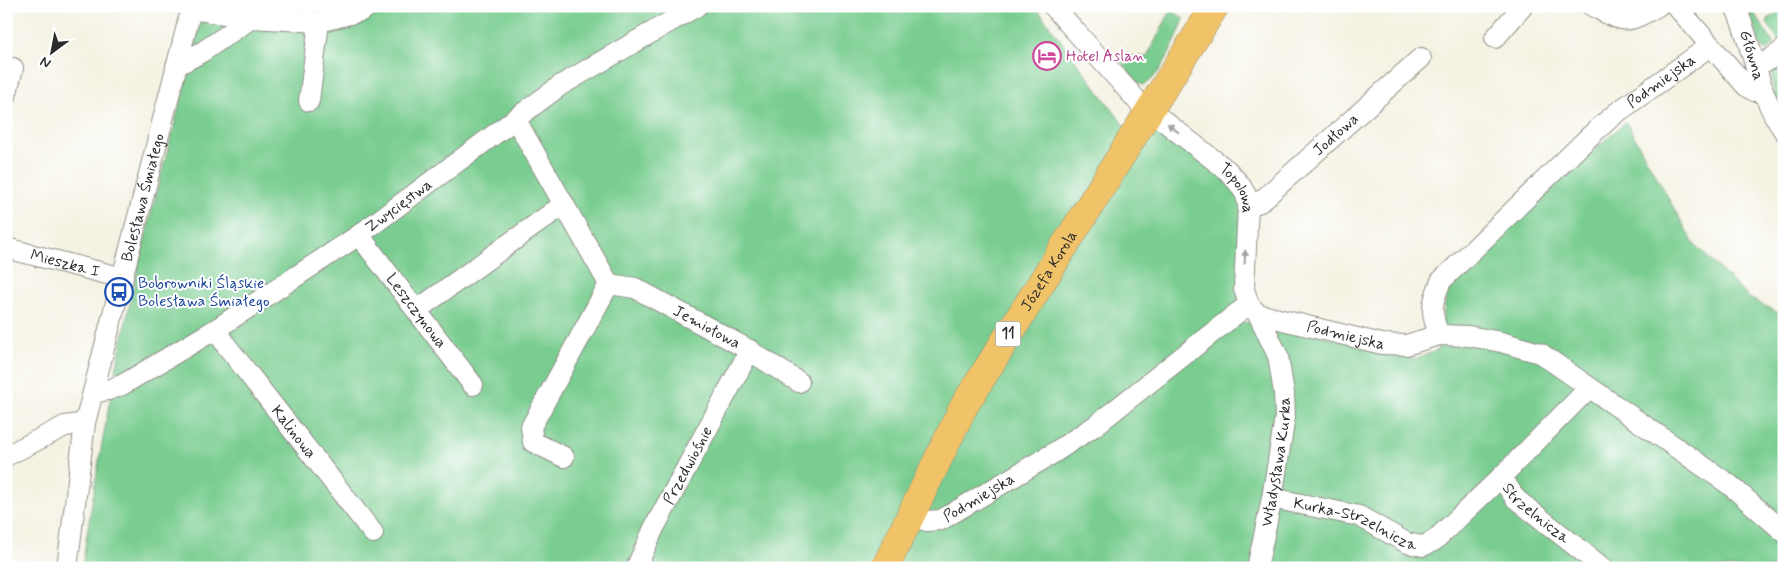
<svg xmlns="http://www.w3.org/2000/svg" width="1790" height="574" viewBox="0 0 1790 574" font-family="Mynerve,sans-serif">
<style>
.green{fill:#79cd90;stroke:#527c5e}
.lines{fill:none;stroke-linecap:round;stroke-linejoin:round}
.minor-casing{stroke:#908e86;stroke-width:22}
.highway-casing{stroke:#908e86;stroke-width:29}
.minor{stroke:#fff;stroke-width:20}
.highway{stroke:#f0c369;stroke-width:28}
.oneway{fill:#a0a0a0}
.labels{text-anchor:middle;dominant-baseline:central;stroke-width:4;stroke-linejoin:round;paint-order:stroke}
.shield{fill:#fff;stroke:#6b6b6b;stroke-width:1}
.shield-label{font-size:15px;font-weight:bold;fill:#2b2b2b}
.hotel-label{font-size:16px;fill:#b23c85;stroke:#fff;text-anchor:start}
.street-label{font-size:16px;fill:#2b2b2b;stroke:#fff}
.transit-label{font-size:16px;fill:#164399;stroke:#fff;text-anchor:start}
</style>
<rect width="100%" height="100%" fill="#fff"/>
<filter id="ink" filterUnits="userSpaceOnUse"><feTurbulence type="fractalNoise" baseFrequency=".02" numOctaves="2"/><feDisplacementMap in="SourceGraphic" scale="10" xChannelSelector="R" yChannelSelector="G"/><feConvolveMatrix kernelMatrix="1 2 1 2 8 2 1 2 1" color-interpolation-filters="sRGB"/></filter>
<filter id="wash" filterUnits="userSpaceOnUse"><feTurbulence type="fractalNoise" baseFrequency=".0096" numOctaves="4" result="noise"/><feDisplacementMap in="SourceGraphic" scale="20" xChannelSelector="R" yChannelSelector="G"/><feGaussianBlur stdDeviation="1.12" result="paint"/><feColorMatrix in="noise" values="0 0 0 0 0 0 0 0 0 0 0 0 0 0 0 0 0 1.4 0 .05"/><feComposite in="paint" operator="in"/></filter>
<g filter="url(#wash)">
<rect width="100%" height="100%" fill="#f4f2e2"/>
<!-- green -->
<g class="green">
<path d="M205 6H1035L1126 128 1167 130 1241 191 1244 233 1236 321 1307 332 1415 359 1438 350 1447 292 1568 172 1626 122 1694 244 1749 298 1784 316V568H82C97 464 116 361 140 259 160 175 184 91 205 6Z"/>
<path d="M1774 6H1784V43L1779 42 1767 23 1769 18 1777 14Z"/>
<path d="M1171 10 1184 19C1178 36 1160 80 1143 85L1137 82 1117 55 1147 57Z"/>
<path d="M1754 13 1774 44 1767 51 1763 49 1756 40 1759 38 1749 14Z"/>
<path d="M1784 60V112C1773 98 1768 79 1776 63Z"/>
</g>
</g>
<g filter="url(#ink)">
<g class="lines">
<defs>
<g id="minor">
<path id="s1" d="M1053 6 1141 105 1165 122 1228 171 1240 185 1246 195 1248 206 1244 289 1249 305 1258 314 1382 344 1406 345 1439 335 1469 336 1501 342 1540 353 1730 485 1784 532"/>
<path d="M1592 6C1626 23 1624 25 1658 6"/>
<path d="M1676 6 1746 86 1754 91H1763"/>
<path id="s2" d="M1735 6C1754 47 1757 94 1784 131"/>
<path d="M191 9 252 18 319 22 361 11 369 6"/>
<path d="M1495 38 1523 6"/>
<path d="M1756 65 1769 60 1784 49"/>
<path d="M176 66 202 52 252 18"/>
<path d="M6 96 13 68"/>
<path d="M309 101 319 22"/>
<path d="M516 120 609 284 531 427 533 442 564 457"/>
<path id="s3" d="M1248 206 1260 202 1421 58"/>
<path id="s4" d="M359 235 473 385"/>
<path id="s5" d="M6 248 123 278"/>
<path id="s6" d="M609 284 635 288 742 346 799 382"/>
<path d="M417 310 564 204"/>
<path id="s7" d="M216 329 226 345 373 533"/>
<path id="s8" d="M1439 335C1430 311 1431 305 1441 281L1591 135 1615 114 1710 46"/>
<path id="s9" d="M1589 388 1501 477 1516 499 1603 568"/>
<path id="s10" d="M93 393 108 390 122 385 216 329 359 235 561 85 697 6"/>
<path d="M6 456 65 426 85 423"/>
<path id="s11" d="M1272 498 1359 516 1407 543 1423 546 1434 541 1501 477"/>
<path id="s12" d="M910 515 927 521 941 520 1052 454 1096 425 1236 314 1249 305"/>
<path id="s13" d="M67 568 85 423 192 6"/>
<path id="s14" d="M636 568 654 528 750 350"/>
<path id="s15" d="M1257 568 1272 498 1285 417 1284 393 1278 356 1258 314"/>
</g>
<g id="highway">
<path id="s16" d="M885 568 964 406 1215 6"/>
</g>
</defs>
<!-- minor casing -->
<use href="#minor" class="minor-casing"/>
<!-- highway casing -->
<use href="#highway" class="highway-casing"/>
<!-- minor -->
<use href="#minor" class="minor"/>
<!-- highway -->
<use href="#highway" class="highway"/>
</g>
<!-- one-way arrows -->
<defs><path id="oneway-solid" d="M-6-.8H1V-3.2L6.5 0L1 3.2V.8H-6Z" transform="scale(1.25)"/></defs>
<g class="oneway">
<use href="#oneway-solid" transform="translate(1173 128) rotate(-142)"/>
<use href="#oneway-solid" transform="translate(1245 257) rotate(-87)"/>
</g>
</g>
<!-- icons -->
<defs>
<symbol id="hotel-ring" viewBox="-11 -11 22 22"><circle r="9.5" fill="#fff" stroke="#d1479c" stroke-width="1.5"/><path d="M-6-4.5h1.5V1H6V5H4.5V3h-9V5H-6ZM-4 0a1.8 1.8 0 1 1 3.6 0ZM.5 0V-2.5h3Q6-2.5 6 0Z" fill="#d1479c"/></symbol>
<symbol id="bus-ring" viewBox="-11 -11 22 22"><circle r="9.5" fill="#fff" stroke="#1a4fb4" stroke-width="1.5"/><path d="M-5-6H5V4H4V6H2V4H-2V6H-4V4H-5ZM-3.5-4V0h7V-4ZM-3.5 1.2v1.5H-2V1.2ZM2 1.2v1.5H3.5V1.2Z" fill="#1a4fb4"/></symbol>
</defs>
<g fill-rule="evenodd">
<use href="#hotel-ring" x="1031" y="40" width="32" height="32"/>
<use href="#bus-ring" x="103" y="276" width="32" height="32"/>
</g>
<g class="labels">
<!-- shield labels -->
<rect class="shield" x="995.5" y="321.5" width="25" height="25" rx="4"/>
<g class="shield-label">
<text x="1008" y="334">11</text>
</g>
<!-- hotel labels -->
<g class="hotel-label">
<text x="1066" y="56">Hotel Aslan</text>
</g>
<!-- street labels -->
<g class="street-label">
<text stroke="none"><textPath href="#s2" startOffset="52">Główna</textPath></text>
<text stroke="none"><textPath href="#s8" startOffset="354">Podmiejska</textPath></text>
<text stroke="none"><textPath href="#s3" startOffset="114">Jodłowa</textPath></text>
<text stroke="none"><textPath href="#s1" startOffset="262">Topolowa</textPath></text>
<text stroke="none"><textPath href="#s13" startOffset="379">Bolesława Śmiałego</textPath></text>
<text stroke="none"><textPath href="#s10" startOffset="360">Zwycięstwa</textPath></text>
<text stroke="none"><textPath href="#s5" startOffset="61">Mieszka I</textPath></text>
<text stroke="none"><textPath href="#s16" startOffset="340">Józefa Korola</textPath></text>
<text stroke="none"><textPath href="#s4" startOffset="95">Leszczynowa</textPath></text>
<text stroke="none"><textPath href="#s6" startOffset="108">Jemiołowa</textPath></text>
<text stroke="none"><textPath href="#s1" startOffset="486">Podmiejska</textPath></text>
<text stroke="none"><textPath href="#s7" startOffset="129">Kalinowa</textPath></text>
<text stroke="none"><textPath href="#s15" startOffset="108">Władysława Kurka</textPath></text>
<text stroke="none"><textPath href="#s14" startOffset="115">Przedwiośnie</textPath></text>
<text stroke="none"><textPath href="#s12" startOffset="76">Podmiejska</textPath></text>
<text stroke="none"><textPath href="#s9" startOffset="176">Strzelnicza</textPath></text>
<text stroke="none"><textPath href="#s11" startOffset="88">Kurka-Strzelnicza</textPath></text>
</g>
<!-- transit labels -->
<g class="transit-label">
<text x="138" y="283">Bobrowniki Śląskie<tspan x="138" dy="18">Bolesława Śmiałego</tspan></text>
</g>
</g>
<!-- margin -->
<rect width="1790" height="574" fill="none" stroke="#fff" stroke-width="25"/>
<!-- north arrow -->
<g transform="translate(52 52) rotate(212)" stroke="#ffffff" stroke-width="4" paint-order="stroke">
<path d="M0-4L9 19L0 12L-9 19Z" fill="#2b2b2b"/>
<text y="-8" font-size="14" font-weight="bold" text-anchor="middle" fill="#2b2b2b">N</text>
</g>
</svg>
